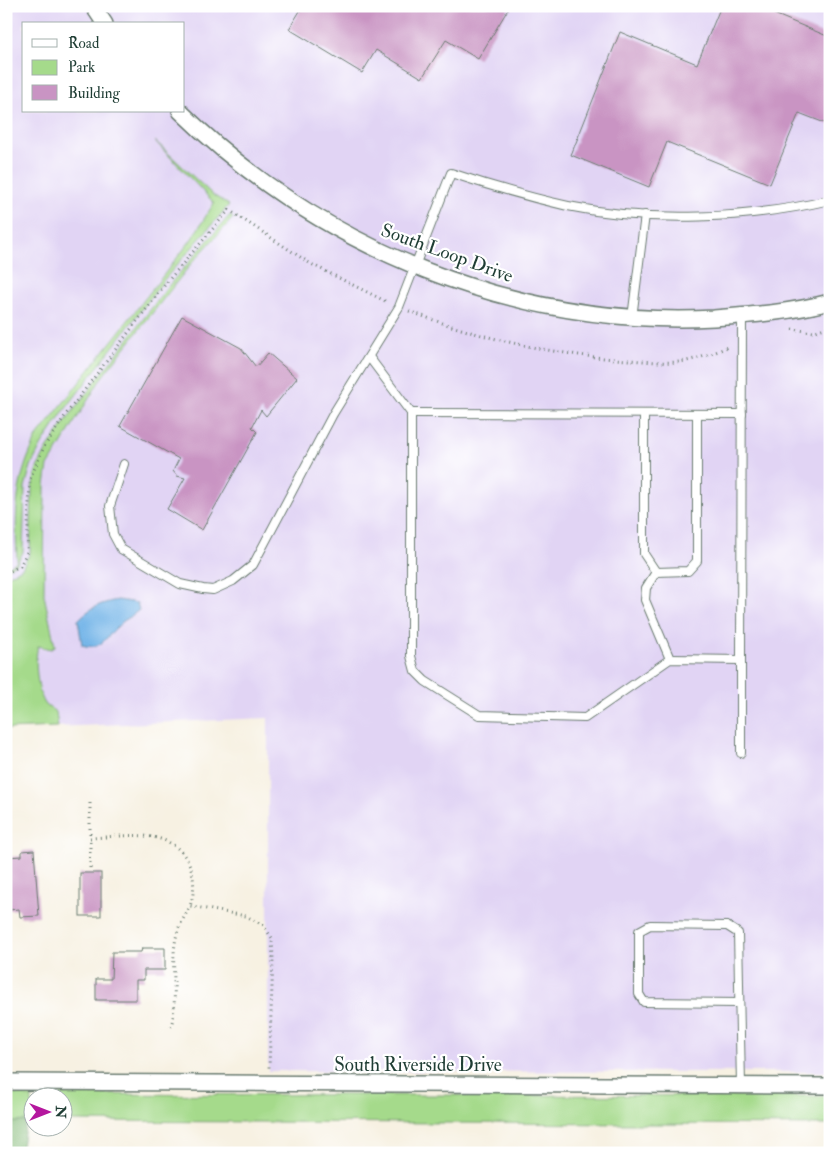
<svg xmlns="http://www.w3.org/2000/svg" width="836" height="1159" viewBox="0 0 836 1159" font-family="'IM FELL Double Pica',serif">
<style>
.built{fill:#e1d4f4;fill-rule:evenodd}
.green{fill:#a5da8b;stroke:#628c60}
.forest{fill:#84ba77;stroke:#527c56}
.water{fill:#74b5e8;stroke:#4a798e}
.building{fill:#c994c3}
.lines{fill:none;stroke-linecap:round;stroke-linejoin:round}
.service-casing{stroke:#6b7c71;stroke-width:10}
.minor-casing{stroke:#6b7c71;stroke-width:18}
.path{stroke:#6b7c71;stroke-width:3;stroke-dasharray:1 4;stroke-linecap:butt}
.service{stroke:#fff;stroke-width:8}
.minor{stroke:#fff;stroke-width:15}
.labels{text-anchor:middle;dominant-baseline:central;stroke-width:4.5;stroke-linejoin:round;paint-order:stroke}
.street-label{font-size:19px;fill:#1f3d34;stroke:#fff}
</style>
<rect width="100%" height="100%" fill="#fff"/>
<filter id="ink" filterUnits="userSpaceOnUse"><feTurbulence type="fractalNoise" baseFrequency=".02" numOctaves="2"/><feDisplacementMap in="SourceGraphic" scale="10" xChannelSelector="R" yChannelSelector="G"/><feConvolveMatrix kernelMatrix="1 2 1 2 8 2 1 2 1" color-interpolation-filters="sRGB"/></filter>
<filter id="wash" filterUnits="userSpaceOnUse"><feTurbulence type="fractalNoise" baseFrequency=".0096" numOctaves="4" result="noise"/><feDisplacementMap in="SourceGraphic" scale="20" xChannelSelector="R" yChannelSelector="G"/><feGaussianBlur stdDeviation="1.12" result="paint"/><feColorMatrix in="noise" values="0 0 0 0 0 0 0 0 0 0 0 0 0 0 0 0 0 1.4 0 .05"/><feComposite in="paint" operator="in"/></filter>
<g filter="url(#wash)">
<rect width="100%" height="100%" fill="#f7f1e2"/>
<!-- built -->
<path class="built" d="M6 6H830V1072L268 1071V718L6 729ZM24 24H184V111H24Z"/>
<!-- green -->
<g class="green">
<path d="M155 141 213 195 229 205 164 280 64 411 41 446 31 466 25 487 23 552 17 563 6 570V567L15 563 17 560C15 510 15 480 38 435L191 240 214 203Z"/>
<path d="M230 215 233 218 191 264 102 377 48 466 45 485 44 595 55 646 51 649 38 646C34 659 37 694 46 705 48 707 53 710 56 712L58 727 6 729V577L22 568 30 553 32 488 37 468 47 449 70 415 170 284Z"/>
<path d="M6 1094 830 1096V1125L63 1121 62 1096H32V1121L6 1123Z"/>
</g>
<!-- forest -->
<path class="forest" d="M26 1121 21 1153H6V1123Z"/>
<!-- water -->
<path class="water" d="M118 600 137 603 139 610C132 616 123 620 117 627 105 638 101 651 82 645L78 620C90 608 100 603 118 600Z"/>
<g id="blocks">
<!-- building -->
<g class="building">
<path d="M303 6H510L478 59 446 40 422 78 376 50 362 73 289 29Z"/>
<path d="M721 6H755L827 36 830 28V125L799 113 770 184 667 142 649 187 571 155 620 32 697 64Z"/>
<path d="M182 316 241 348 256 367 268 353 297 378 266 416 261 410 252 427 257 432 202 530 167 509 185 478 177 476 173 471 179 459 120 426Z"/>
<path d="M34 850 39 916 20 917 19 909 8 910 6 900V857L22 856V851Z"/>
<rect x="80" y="873" width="21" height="43"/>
<path d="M142 948H165V970H144V980H136V1000H96V979H111L112 952H141Z"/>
</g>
</g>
</g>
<g filter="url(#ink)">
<use href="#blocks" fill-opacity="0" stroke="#6b7c71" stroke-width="1"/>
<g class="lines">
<defs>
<g id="service">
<path d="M632 318 645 215"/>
<path d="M369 357 411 413V656L415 671 425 681 479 715 585 718 670 659 741 660 742 316"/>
<path d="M411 413 742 414"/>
<path d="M644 414V554L656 572"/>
<path d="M124 464 110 506 113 534 121 549 180 584 203 589 213 590 233 581 253 565 333 414 399 307 451 173C490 186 528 197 568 206 650 223 749 219 830 200"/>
<path d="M670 659 645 600 646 588 656 572 688 571 697 561V414"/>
<path d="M741 753V660"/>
<path d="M739 1003 644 1002 639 994V931L650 925 727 926 738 933 741 1086"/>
</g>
<g id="minor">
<path d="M93 6 105 24"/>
<path d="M180 111C322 250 516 328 714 318 753 315 792 312 830 302"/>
<path d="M6 1082 830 1086"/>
</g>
</defs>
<!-- service casing -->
<use href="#service" class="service-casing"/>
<!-- minor casing -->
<use href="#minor" class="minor-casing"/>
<!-- path -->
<g class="path">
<path d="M409 311C479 338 553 355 628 360 647 361 667 364 686 361 701 358 715 353 729 346"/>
<path d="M792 329 813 332 830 326"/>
<path d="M6 573 20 566 27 552 30 479 44 447 67 413 167 282 229 210 311 264 387 302"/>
<path d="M90 803V838"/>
<path d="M90 868V838C111 837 137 833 157 838 189 846 200 877 190 906"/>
<path d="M171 1027C179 996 169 964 177 934 179 924 186 915 190 906L246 916 263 925 272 938 273 959 269 1068"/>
</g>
<!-- service -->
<use href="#service" class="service"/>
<!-- minor -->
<use href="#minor" class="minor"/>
</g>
</g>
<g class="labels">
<!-- street labels -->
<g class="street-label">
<text transform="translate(447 253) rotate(20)">South Loop Drive</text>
<text x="418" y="1065">South Riverside Drive</text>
</g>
</g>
<!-- margin -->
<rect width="836" height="1159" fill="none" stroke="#fff" stroke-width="25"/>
<!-- legend -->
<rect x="22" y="22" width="162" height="90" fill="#ffffff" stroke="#a5b1ae"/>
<rect x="32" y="39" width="25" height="8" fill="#ffffff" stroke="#a5b1ae"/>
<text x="68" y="48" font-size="15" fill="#1f3d34">Road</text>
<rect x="32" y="60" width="25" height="15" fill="#a5da8b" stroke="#a5b1ae"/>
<text x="68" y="72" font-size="15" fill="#1f3d34">Park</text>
<rect x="32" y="85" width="25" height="15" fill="#c994c3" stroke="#a5b1ae"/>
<text x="68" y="98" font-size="15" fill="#1f3d34">Building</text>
<!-- north arrow -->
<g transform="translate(48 1112) rotate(90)"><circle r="24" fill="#ffffff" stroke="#a5b1ae"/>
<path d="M0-4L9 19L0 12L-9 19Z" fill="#b5179e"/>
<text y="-8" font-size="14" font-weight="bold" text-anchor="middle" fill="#1f3d34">N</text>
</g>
</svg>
